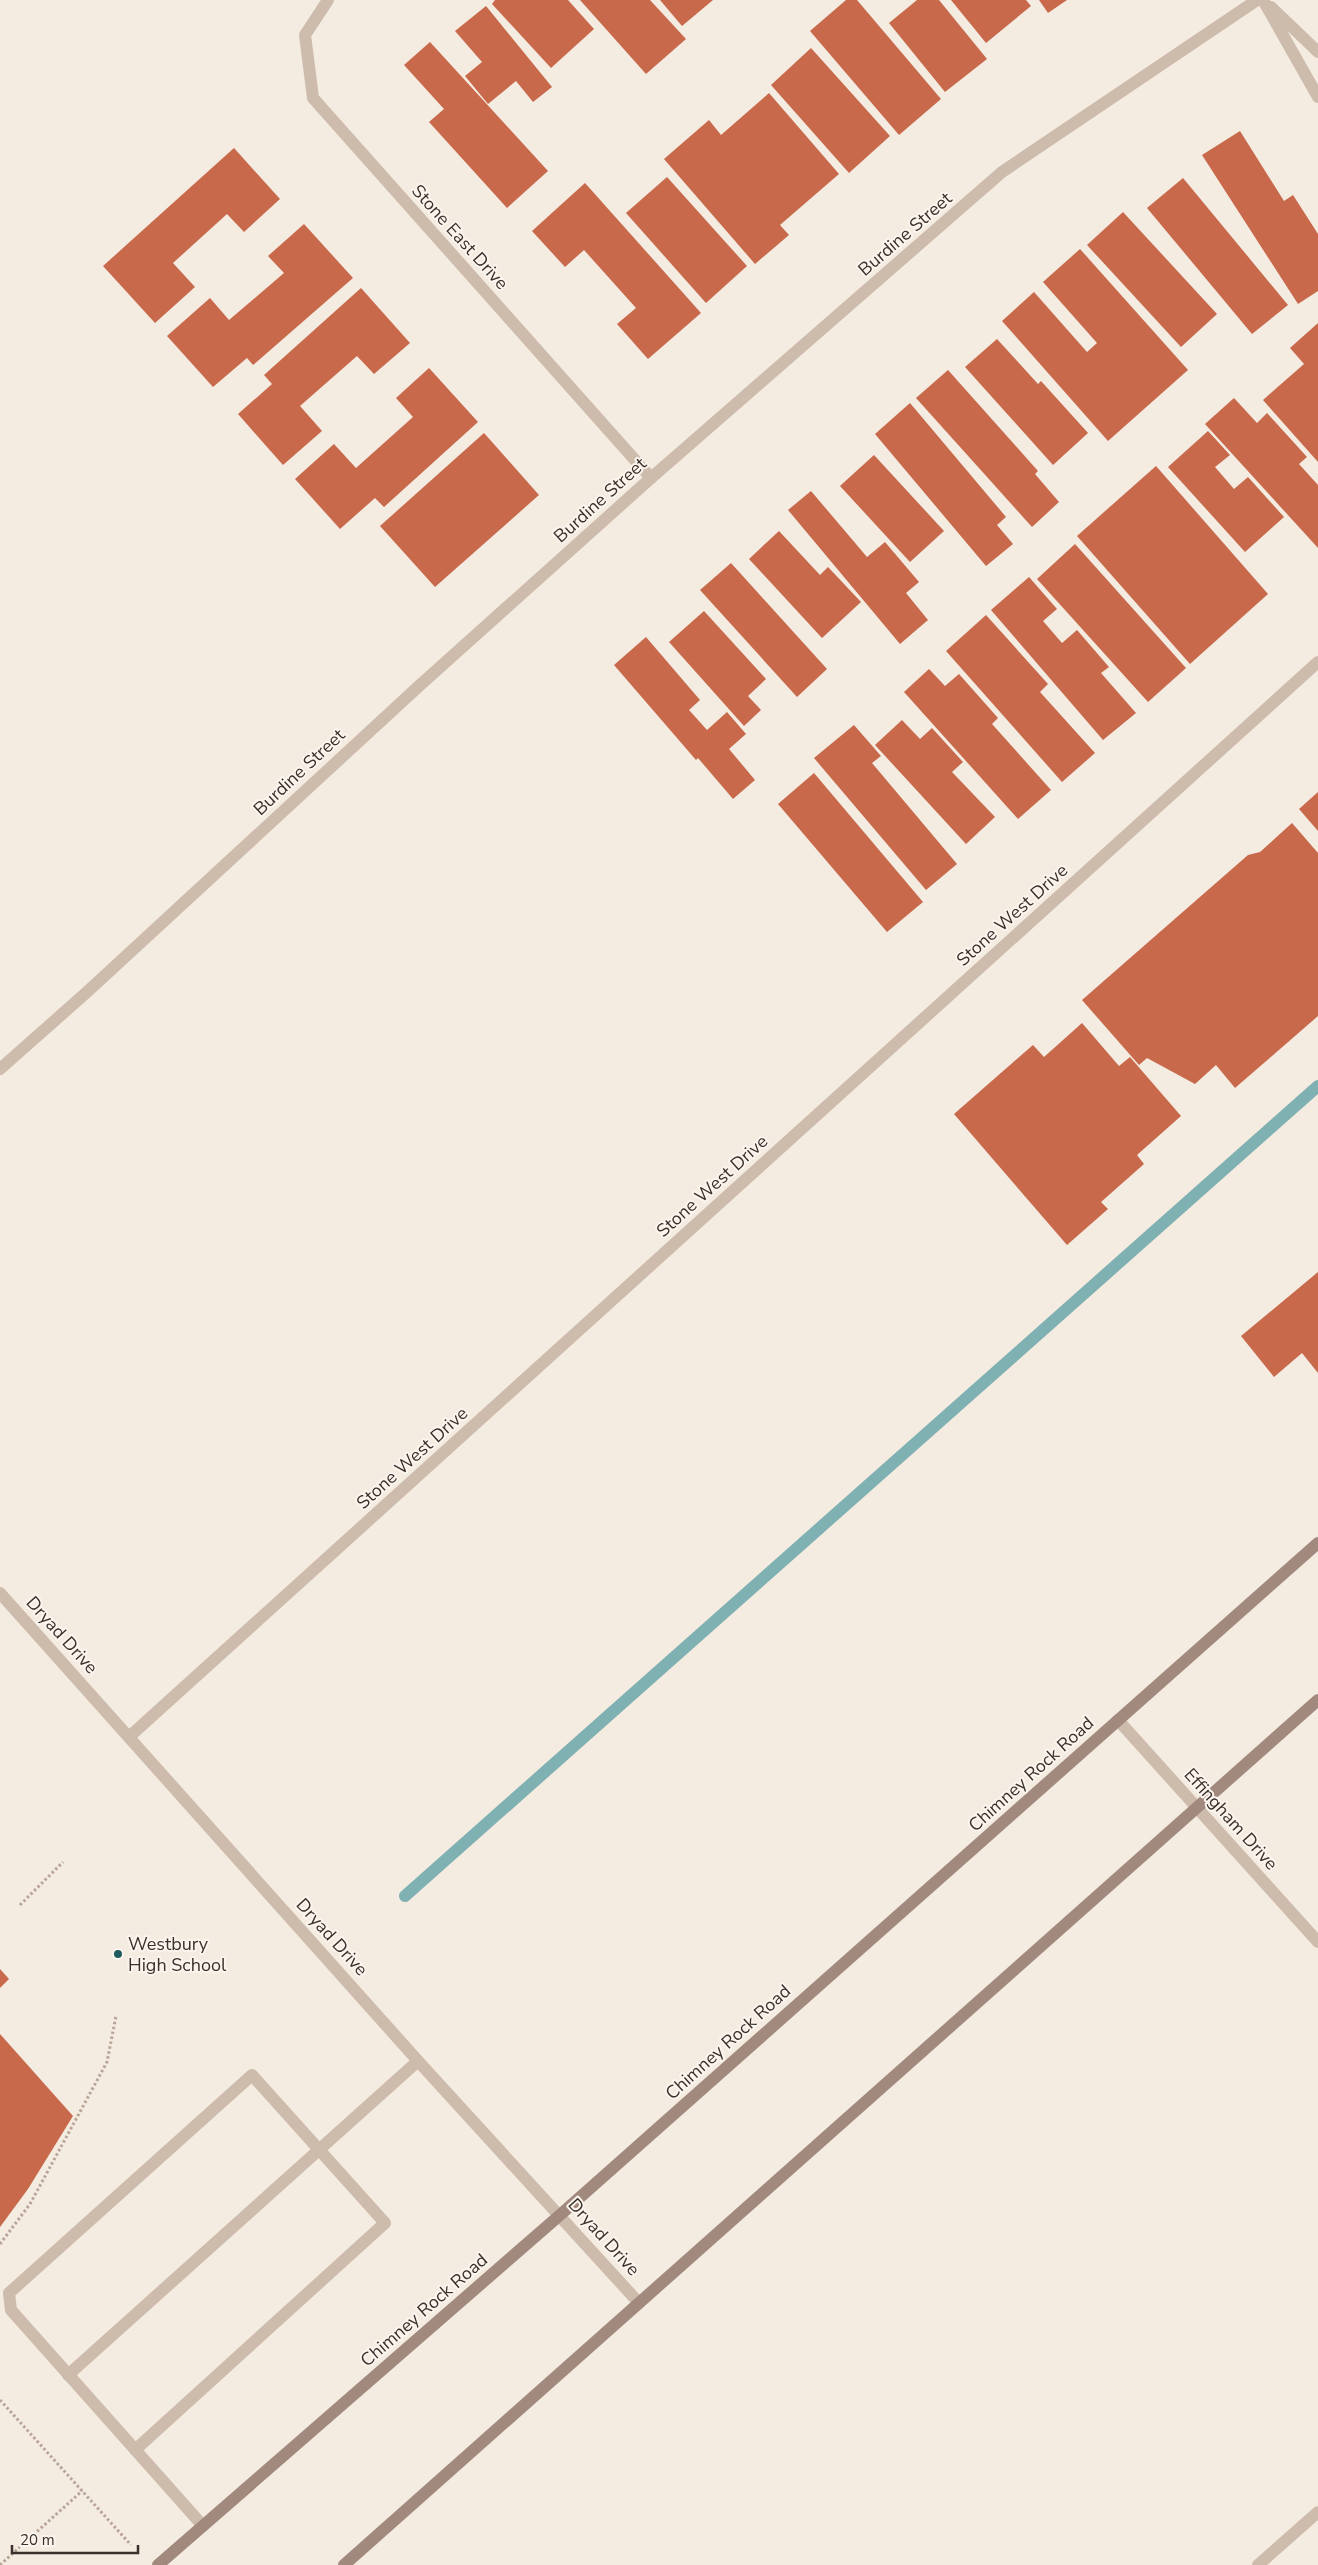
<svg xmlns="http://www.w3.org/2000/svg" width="1318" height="2565" viewBox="0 0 1318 2565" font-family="'Nunito Sans',sans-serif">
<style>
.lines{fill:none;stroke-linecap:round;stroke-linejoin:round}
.stream{stroke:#7fb0b2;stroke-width:12}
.building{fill:#c8694b}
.path{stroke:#b9a596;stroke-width:3;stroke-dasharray:2.5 2.5;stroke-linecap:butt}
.service{stroke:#cdbbac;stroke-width:12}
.minor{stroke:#cdbbac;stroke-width:12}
.secondary{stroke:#a18a7d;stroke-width:12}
.poi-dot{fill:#1f5a5e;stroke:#fbf5ee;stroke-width:2}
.labels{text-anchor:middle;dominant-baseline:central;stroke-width:4;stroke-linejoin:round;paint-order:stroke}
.street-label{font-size:18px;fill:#3b302b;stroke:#fbf5ee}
.poi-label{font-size:18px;fill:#3b302b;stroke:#fbf5ee;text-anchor:start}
</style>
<rect width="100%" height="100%" fill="#f4ebe1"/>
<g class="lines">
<!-- stream -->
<path class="stream" d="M405 1896 1318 1086"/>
</g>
<!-- building -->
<g class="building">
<path d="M495 0H568L594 29 551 68 492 4Z"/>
<path d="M580 0H650L686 39 646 74Z"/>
<path d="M660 0H713L682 26Z"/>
<path d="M846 0H857L941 99 899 135 810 31Z"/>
<path d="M917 0H939L987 59 945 92 889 23Z"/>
<path d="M951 0H1026L1031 6 986 43Z"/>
<path d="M1039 0H1067L1048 13Z"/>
<path d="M486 6 552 87 533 102 516 81 488 104 465 76 482 62 455 31Z"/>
<path d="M430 42 548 171 507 208 429 122 444 109 404 65Z"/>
<path d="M811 48 890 136 849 173 771 85Z"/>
<path d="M769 93 839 174 780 225 789 235 755 264 664 159 709 120 721 135Z"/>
<path d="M1240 131 1284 201 1293 195 1318 234V291L1298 304 1202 155Z"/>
<path d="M234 148 280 199 244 232 227 214 173 263 195 287 155 323 103 266Z"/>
<path d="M667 177 747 266 706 303 626 213Z"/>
<path d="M1183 178 1288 305 1252 334 1147 208Z"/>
<path d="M585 183 701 313 648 359 617 324 636 308 584 250 565 267 532 231Z"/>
<path d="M1123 212 1217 314 1181 347 1087 245Z"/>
<path d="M304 224 353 278 253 365 247 358 213 387 167 336 210 298 229 320 284 273 268 256Z"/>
<path d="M1080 249 1188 370 1108 441 1002 321 1034 292 1087 352 1097 343 1043 282Z"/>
<path d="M361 288 410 343 374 374 357 356 300 406 322 431 283 465 238 414 272 384 264 375Z"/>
<path d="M1318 323V462L1263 400 1304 364 1290 348Z"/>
<path d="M997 339 1038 384 1041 381 1088 433 1053 465 965 367Z"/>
<path d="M429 368 478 422 384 507 375 498 340 529 295 479 334 444 356 468 413 417 396 398Z"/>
<path d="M948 370 1038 471 1035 474 1059 502 1032 527 916 398Z"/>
<path d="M1234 398 1257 423 1267 413 1307 457 1299 464 1318 485V548L1205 424Z"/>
<path d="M910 403 1006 517 997 525 1013 544 986 566 875 434Z"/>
<path d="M1208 431 1230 455 1215 467 1234 489 1248 477 1284 517 1245 552 1168 467Z"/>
<path d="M484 433 539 495 435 587 380 526Z"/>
<path d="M874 455 944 531 910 562 840 486Z"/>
<path d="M1156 466 1268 594 1190 664 1077 536Z"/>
<path d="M811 491 867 557 885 542 919 582 906 593 928 620 900 644 788 510Z"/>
<path d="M779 531 820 575 828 567 861 602 822 638 749 559Z"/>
<path d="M1075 544 1186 668 1148 702 1037 579Z"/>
<path d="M731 563 827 669 797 697 700 590Z"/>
<path d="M1029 577 1057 609 1043 621 1062 643 1077 630 1109 667 1101 673 1136 713 1103 740 991 610Z"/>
<path d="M704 611 766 679 748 696 761 710 744 726 669 642Z"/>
<path d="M986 615 1048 684 1040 692 1095 753 1062 782 946 651Z"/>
<path d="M646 637 700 700 689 710 707 730 727 712 746 734 729 749 755 780 733 799 698 758 696 760 614 665Z"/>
<path d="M929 669 945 686 959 674 998 718 992 724 1051 790 1018 819 904 692Z"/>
<path d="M902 720 920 739 932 728 963 762 952 772 995 817 966 844 875 745Z"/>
<path d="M854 725 881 756 872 763 957 864 926 890 814 758Z"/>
<path d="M814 773 923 902 887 932 778 804Z"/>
<path d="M1318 792V831L1299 809Z"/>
<path d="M1292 823 1318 853V1016L1235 1088 1216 1065 1195 1084 1147 1058 1139 1065 1082 1000 1248 855 1260 852Z"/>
<path d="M1082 1023 1119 1066 1130 1057 1181 1116 1137 1155 1144 1164 1101 1202 1108 1209 1067 1245 954 1114 1033 1045 1044 1057Z"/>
<path d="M1318 1272V1373L1302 1353 1274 1377 1241 1336Z"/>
<path d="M0 1969 9 1979 0 1988Z"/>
<path d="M0 2034 73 2116 28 2189 0 2227Z"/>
</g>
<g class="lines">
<!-- path -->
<g class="path">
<path d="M20 1905 63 1862"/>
<path d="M0 2244 30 2204 107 2062 116 2016"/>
<path d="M0 2400 131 2545"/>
<path d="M0 2565 82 2491"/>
</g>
<!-- service -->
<g class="service">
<path d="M68 2375 418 2061"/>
<path d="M135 2450 385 2223 252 2075 9 2293 11 2310 203 2526"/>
</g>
<!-- minor -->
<g class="minor">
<path d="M328 0 305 35 313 98 651 478"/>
<path d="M1263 0 1318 97"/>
<path d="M1271 7 1318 52"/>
<path d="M0 1069 87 992 419 686 651 478 1002 172 1257 0"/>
<path d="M0 1593 418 2061 639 2303"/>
<path d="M1118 1720 1318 1942"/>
<path d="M129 1737 1318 662"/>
<path d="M1258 2565 1318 2512"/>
</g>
<!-- secondary -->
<g class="secondary">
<path d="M158 2565 560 2215 1318 1543"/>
<path d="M344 2565 1318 1700"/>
</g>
</g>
<!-- markers -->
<circle class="poi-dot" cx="118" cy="1954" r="5"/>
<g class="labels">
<!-- street labels -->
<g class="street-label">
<text transform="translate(905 234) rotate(-41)">Burdine Street</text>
<text transform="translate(460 237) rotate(48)">Stone East Drive</text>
<text transform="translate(600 500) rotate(-42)">Burdine Street</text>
<text transform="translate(299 772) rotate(-43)">Burdine Street</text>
<text transform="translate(1012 915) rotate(-42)">Stone West Drive</text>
<text transform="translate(712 1186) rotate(-42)">Stone West Drive</text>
<text transform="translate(412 1458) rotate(-42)">Stone West Drive</text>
<text transform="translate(62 1635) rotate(48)">Dryad Drive</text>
<text transform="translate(1031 1774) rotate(-42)">Chimney Rock Road</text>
<text transform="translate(1231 1819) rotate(48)">Effingham Drive</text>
<text transform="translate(332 1937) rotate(48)">Dryad Drive</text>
<text transform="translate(728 2042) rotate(-42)">Chimney Rock Road</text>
<text transform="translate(604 2237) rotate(48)">Dryad Drive</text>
<text transform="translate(424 2310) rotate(-41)">Chimney Rock Road</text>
</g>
<!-- poi labels -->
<g class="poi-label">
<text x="128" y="1944">Westbury<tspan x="128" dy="21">High School</tspan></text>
</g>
</g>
<!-- scale -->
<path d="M12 2545v8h126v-8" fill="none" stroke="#3b302b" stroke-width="2.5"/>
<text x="20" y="2545" font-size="15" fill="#3b302b" stroke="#fbf5ee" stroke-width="4" paint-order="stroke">20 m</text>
</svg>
